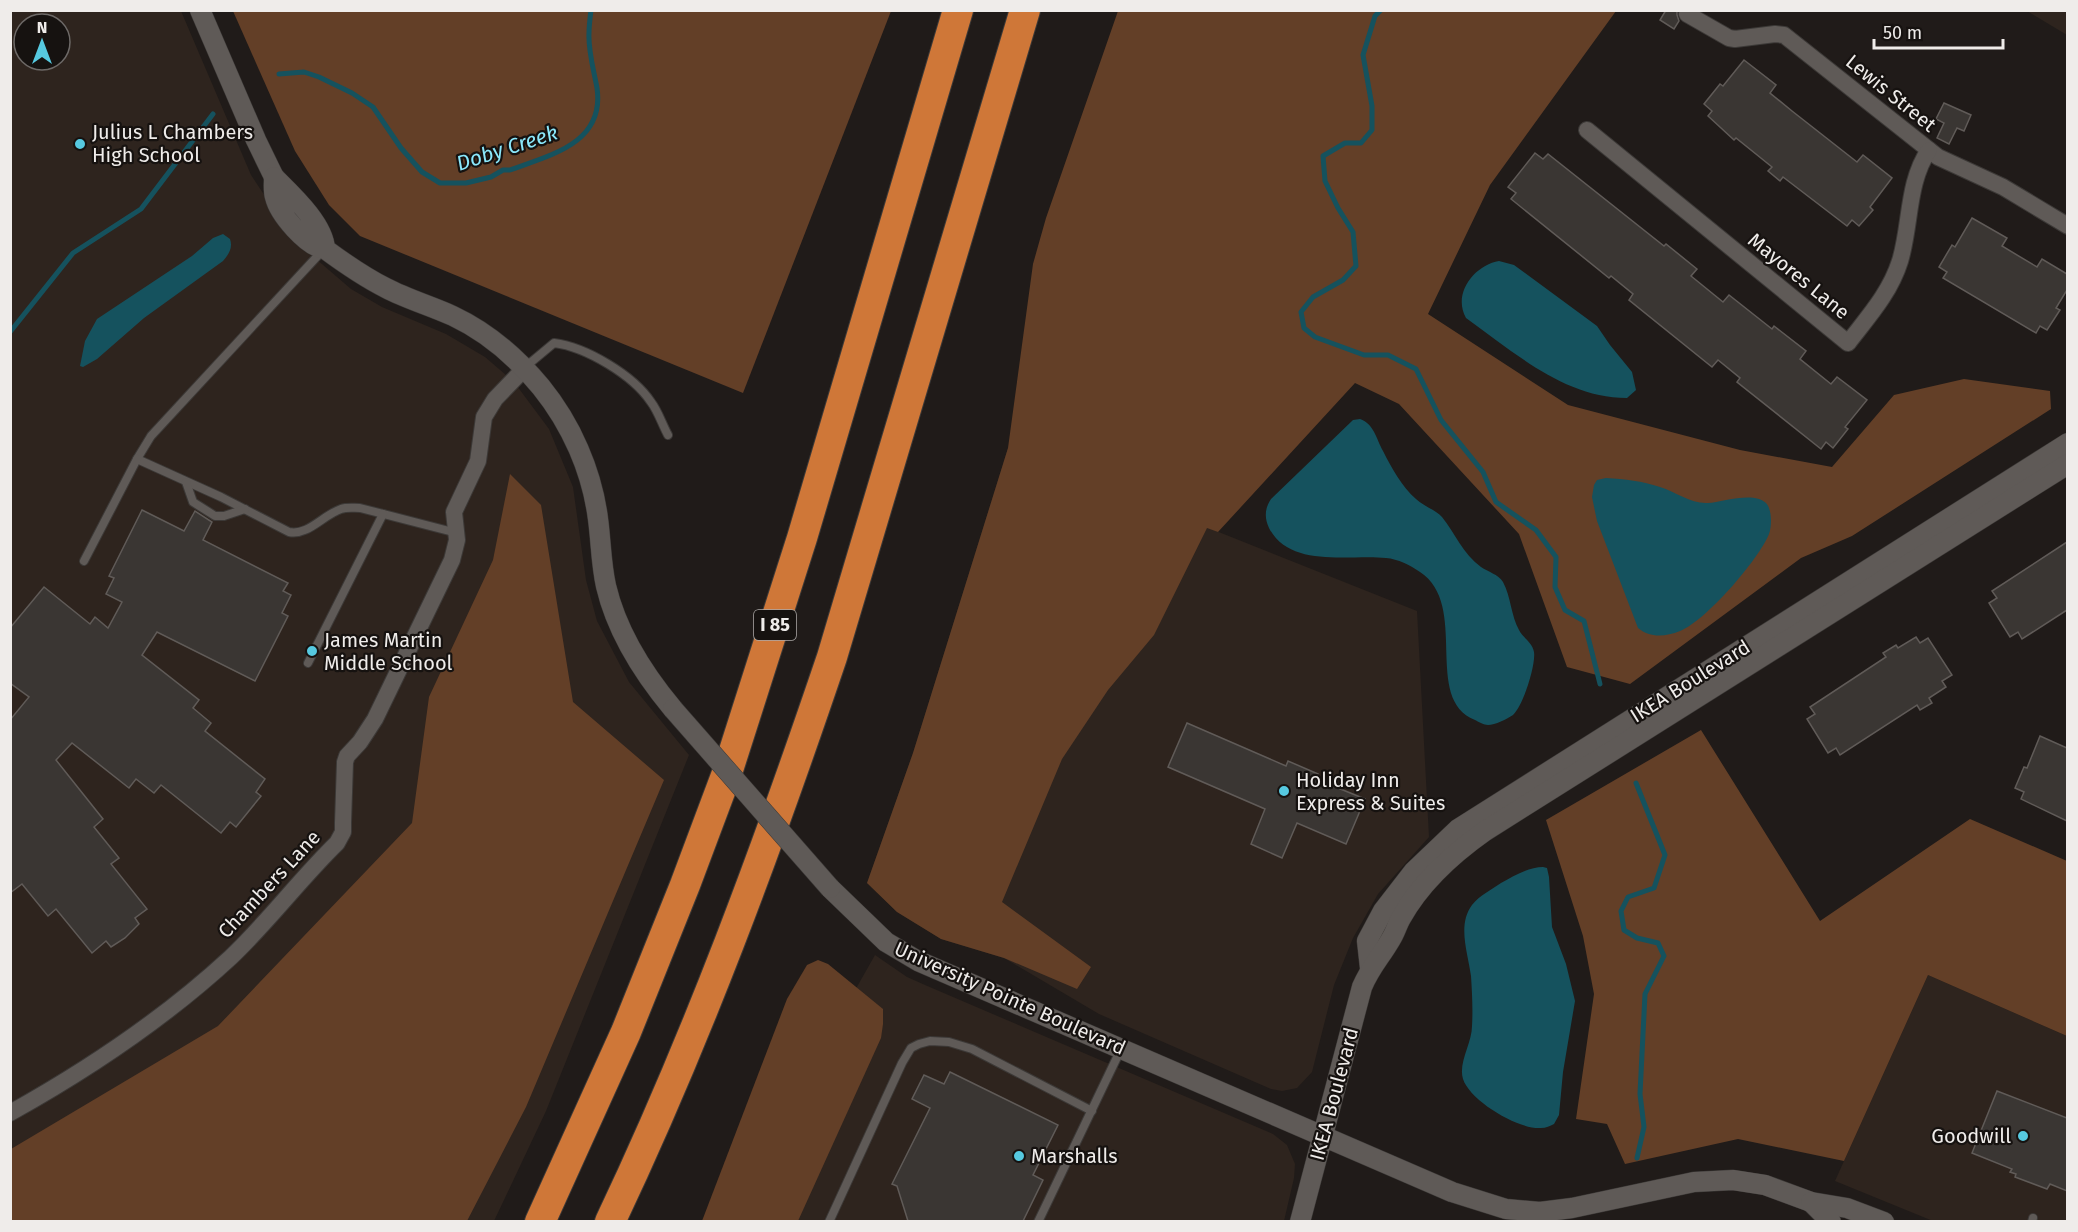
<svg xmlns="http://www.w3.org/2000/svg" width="2078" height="1232" viewBox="0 0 2078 1232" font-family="'Fira Sans',sans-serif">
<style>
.built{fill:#2e241e;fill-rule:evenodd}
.forest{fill:#633f27}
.water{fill:#15525e}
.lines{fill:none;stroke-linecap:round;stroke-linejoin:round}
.stream{stroke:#15525e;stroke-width:5}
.building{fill:#3a3633;stroke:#605b58;stroke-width:1.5}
.service-casing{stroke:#3c3937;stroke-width:10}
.minor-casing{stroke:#3c3937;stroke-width:18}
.tertiary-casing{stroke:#3c3937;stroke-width:21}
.motorway-casing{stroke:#3c3937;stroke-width:32}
.service{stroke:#5f5a57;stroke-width:8}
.minor{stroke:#5f5a57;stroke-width:16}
.tertiary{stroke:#5f5a57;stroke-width:20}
.motorway{stroke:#cf7738;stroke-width:30}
.tertiary-bridge-casing{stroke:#3c3937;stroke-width:21;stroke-linecap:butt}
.tertiary-bridge{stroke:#5f5a57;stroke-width:20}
.poi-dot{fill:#56c9e0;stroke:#161210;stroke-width:2}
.labels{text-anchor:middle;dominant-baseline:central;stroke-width:4.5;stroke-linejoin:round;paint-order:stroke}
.shield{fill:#161210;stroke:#aeaba9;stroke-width:1.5}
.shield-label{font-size:18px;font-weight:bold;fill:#efecea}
.street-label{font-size:20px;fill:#efecea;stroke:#161210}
.poi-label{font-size:20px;fill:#efecea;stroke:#161210;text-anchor:start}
.water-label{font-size:21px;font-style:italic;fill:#8be8fb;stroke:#161210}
</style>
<rect width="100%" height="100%" fill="#201b19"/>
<!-- built -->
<g class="built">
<path d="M10 11H181L251 175 294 240 351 289 382 307 446 334 485 357 514 382 549 429 573 487 586 580 597 621 629 682 689 755 546 1111 494 1221H11ZM24 24H60V60H24Z"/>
<path d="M2027 11H2067V35Z"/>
<path d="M1008 448 1417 611 1429 837 1378 894 1353 938 1334 985 1312 1072 1297 1088 1282 1091 1271 1089 1099 1014 1004 958 941 939 897 912 867 883 913 753Z"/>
<path d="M875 955 907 977 925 985 1273 1134 1287 1145 1295 1164 1294 1178 1284 1221 737 1222 828 1038Z"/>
<path d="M1928 975 2067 1036V1221H1933L1835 1181Z"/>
</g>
<!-- forest -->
<g class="forest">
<path d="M233 11H891L743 393 360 236 329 205 295 151Z"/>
<path d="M1118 11H1616L1490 185 1428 314 1568 405 1740 450 1832 467 1894 395 1964 379 2050 391 2051 409 1852 536 1801 558 1630 684 1567 667 1519 534 1399 404 1355 383 1218 532 1207 528 1154 635 1108 690 1062 759 1002 902 1091 967 1077 989 1004 958 941 939 897 912 867 883 913 753 1008 448 1033 264 1046 218Z"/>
<path d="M510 474 541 505 573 702 664 780 526 1107 467 1221H11V1149L218 1026 412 823 429 697 493 560Z"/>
<path d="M1701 730 1820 921 1970 819 2067 861V1036L1928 975 1844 1161 1738 1139 1625 1164 1607 1124 1576 1119 1594 994 1583 936 1546 820Z"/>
<path d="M818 960 828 964 883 1009V1024L881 1038 798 1221H702L787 999 807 965Z"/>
</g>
<!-- water -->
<g class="water">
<path d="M223 234 230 239C233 248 229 254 223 261L144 318 97 359 83 367 80 366 85 341 97 319 192 256 213 238Z"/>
<path d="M1499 261 1514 265 1597 326 1610 345 1632 372 1636 390 1627 398C1564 398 1514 352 1466 318 1452 293 1475 265 1499 261Z"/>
<path d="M1360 419C1374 424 1376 438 1383 451 1391 467 1402 487 1416 499 1423 506 1436 510 1442 517 1455 533 1463 554 1481 567 1488 572 1498 574 1503 582 1511 597 1511 616 1519 630 1523 638 1532 642 1534 652 1536 665 1523 706 1513 715 1507 719 1495 725 1488 725 1484 725 1479 722 1475 720 1422 699 1470 605 1420 572 1410 565 1398 559 1386 558 1350 554 1290 569 1269 528 1264 517 1265 508 1271 499L1353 420Z"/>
<path d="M1606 478C1625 479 1642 481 1660 487 1676 492 1691 504 1708 503 1722 502 1754 491 1766 503 1772 509 1772 526 1769 534 1759 559 1706 621 1680 631 1665 637 1650 638 1638 628L1597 521 1592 497 1594 485 1597 480Z"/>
<path d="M1543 867 1547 868 1549 877 1552 927 1566 964 1575 1001 1563 1072 1559 1115 1554 1124C1550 1126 1546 1128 1541 1128 1519 1130 1470 1101 1463 1079 1458 1063 1472 1043 1472 1026 1473 1009 1472 992 1471 976 1468 953 1457 925 1472 905 1480 895 1491 890 1501 883 1514 876 1529 867 1543 867Z"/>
</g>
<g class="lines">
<!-- stream -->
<g class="stream">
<path d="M1381 10 1375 16 1363 55 1372 106V130L1361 143H1345L1323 156 1325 181 1338 208 1353 232 1356 266 1343 280 1313 297 1301 312 1304 328 1315 337 1364 355H1388L1416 369 1441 420 1483 472 1496 502 1536 530 1556 557 1555 587 1565 610 1584 621 1600 684"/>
<path d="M279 74 304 72 319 77 352 93 373 107 401 148 422 172 440 183H466L491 177 503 170H510C551 155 605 143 597 88 594 71 588 51 589 33 589 26 590 18 591 10"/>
<path d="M10 332 73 253 141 209 213 114"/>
<path d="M1636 783 1665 855 1654 888 1628 897 1621 911 1624 930 1637 938 1658 943 1664 956 1645 994 1640 1094 1644 1127 1637 1158"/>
</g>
</g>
<!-- building -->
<g class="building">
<path d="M1666 10H1677V15L1679 21 1674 29 1660 20Z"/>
<path d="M1744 60 1776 85 1770 93 1792 111 1857 162 1863 155 1892 178 1870 207 1873 210 1859 226 1852 220 1847 226 1783 177 1780 181 1768 171 1772 167 1736 138 1734 140 1708 116 1712 111 1704 104 1720 84 1723 86Z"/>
<path d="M1944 103 1971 115 1964 131 1957 128 1949 144 1937 138 1944 123 1936 119Z"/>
<path d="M1535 153 1543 159 1548 154 1664 246 1666 244 1697 269 1691 276 1723 302 1729 295 1772 329 1774 326 1806 351 1800 359 1831 384 1837 377 1867 400 1845 427 1848 429 1833 448 1826 442 1821 449 1737 382 1740 378 1718 360 1712 367 1629 300 1633 294 1611 276 1609 278 1511 199 1516 193 1508 187Z"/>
<path d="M1972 218 2007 238 2002 246 2037 267 2042 259 2067 274V290L2056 308 2060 310 2047 330 2040 326 2036 333 1943 278 1947 272 1939 267 1952 245 1955 247Z"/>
<path d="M142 510 184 531 195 511 212 522 203 540 288 583 283 591 291 595 282 613 288 616 255 681 157 632 142 655 199 700 193 708 211 723 205 731 265 779 256 792 261 796 236 827 230 822 221 833 161 785 154 793 136 779 129 788 72 743 56 760 103 819 94 827 119 858 111 864 147 909 135 918 139 924 125 938 111 947 106 941 92 953 56 909 48 916 22 884 10 893V720L29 697 10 683V628L44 587 90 624 95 617 108 628 122 602 106 594 114 578 109 576Z"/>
<path d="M2067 542V610L2022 639 2018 632 2010 637 1989 603 1997 598 1992 591Z"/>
<path d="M1916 637 1920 643 1928 638 1952 675 1942 681 1946 687 1929 698 1932 703 1920 710 1917 705 1840 755 1836 748 1828 753 1807 719 1815 714 1810 707 1886 657 1883 653 1896 645 1898 648Z"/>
<path d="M1187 723 1286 766 1288 761 1318 774 1316 779 1365 799 1346 844 1297 823 1282 858 1251 844 1265 809 1168 767Z"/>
<path d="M2040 736 2067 748V821L2021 799 2024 792 2015 788 2024 767 2027 768Z"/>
<path d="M950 1072 1058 1125 1033 1175 1043 1180 1023 1221H908L897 1186 892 1184 930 1108 912 1099 924 1075 944 1084Z"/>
<path d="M1997 1091 2067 1118V1191L2050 1184 2047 1189 2015 1177 2016 1174 2010 1172 2012 1169 1972 1153Z"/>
</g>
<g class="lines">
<defs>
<g id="service">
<path d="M324 249 151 436 137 459 221 497 289 532C308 536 323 515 341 509 347 507 353 508 360 508L457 533"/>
<path d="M524 368 554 343C586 347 633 375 651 402 658 411 662 424 668 435"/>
<path d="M186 482 193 502 215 516H224L245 509"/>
<path d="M84 561 137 459"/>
<path d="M308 663 383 514"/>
<path d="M829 1222 902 1063 911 1048 919 1044 930 1041 949 1042 972 1049 1092 1111"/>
<path d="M1038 1222 1121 1049"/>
<path d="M2032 1222 2033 1218"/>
</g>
<g id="minor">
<path d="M1687 14 1729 38 1735 39 1775 34 1784 35 1938 157 2003 187 2068 226"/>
<path d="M1587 130 1848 343C1868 317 1890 293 1900 261 1911 225 1907 182 1929 150"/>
<path d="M10 1113C89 1069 165 1018 231 957 269 921 300 879 337 843L343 832V823L345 762 347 756 360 742 375 719 452 560 457 540 454 512 478 461 484 417 495 399 524 369"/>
</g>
<g id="tertiary">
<path d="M200 10 256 140 274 177"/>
<path d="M325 249C324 224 291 194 274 177 274 184 273 191 275 197 279 214 307 247 325 249 344 263 364 277 386 288 407 299 431 306 453 316 487 332 517 358 541 387 571 424 592 471 598 519 601 541 601 564 606 586 617 633 643 673 673 709"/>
<path d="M830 888 886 942 918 961 1452 1192 1506 1209 1540 1212 1572 1208 1694 1182 1733 1180 1765 1185 1811 1202 1847 1208 1884 1222"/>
<path d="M1370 968 1367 941 1383 911 1414 871 1458 829 2068 443"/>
<path d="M1811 1202 1831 1222"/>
<path d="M1300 1222 1362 987C1371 966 1380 958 1391 939 1395 933 1397 925 1401 918 1421 882 1451 855 1485 831L2068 464"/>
</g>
<g id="motorway">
<path d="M540 1222 626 1032 685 885 727 773 802 538 958 10"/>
<path d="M610 1222C697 1039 767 849 832 657L1025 10"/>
</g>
</defs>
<!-- service casing -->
<use href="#service" class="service-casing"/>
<!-- minor casing -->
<use href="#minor" class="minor-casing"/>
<!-- tertiary casing -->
<use href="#tertiary" class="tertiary-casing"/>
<!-- motorway casing -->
<use href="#motorway" class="motorway-casing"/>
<!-- service -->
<use href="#service" class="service"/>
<!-- minor -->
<use href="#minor" class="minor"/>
<!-- tertiary -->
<use href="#tertiary" class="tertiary"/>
<!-- motorway -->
<use href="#motorway" class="motorway"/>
<defs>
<path id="tertiary-bridge" d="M673 709 830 888"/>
</defs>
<!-- tertiary-bridge casing -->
<use href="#tertiary-bridge" class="tertiary-bridge-casing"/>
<!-- tertiary-bridge -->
<use href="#tertiary-bridge" class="tertiary-bridge"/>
</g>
<!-- markers -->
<g class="poi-dot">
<circle cx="80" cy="144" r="6"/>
<circle cx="312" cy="651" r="6"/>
<circle cx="1284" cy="791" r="6"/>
<circle cx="2023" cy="1136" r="6"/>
<circle cx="1019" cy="1156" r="6"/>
</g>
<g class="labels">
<!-- shield labels -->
<rect class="shield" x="754" y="610" width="42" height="30" rx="4.5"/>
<g class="shield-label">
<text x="775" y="625">I 85</text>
</g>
<!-- street labels -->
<g class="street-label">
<text transform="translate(1891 93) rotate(39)">Lewis Street</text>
<text transform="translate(1799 276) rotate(39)">Mayores Lane</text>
<text transform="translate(1690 681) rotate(-32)">IKEA Boulevard</text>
<text transform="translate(269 884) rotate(-47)">Chambers Lane</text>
<text transform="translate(1010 998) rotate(24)">University Pointe Boulevard</text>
<text transform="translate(1334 1094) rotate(-75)">IKEA Boulevard</text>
</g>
<!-- poi labels -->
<g class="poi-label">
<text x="92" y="132">Julius L Chambers<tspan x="92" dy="23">High School</tspan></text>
<text x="324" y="640">James Martin<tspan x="324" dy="23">Middle School</tspan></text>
<text x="1296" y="780">Holiday Inn<tspan x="1296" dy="23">Express &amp; Suites</tspan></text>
<text x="2011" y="1136" text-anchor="end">Goodwill</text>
<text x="1031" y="1156">Marshalls</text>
</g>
<!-- water labels -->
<g class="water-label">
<text transform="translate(507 148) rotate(-18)">Doby Creek</text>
</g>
</g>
<!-- border -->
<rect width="2078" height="1232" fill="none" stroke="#efecea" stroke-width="24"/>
<!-- north arrow -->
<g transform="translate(42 42)"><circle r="28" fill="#161210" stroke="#6d6967" stroke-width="1.5"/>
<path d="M0-4.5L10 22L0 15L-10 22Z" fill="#56c9e0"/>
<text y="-9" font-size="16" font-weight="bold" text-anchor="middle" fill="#efecea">N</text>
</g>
<!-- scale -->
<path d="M1874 39v9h129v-9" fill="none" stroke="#efecea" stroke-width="3"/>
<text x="1883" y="39" font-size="18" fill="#efecea" stroke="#161210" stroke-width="4.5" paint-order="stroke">50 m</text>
</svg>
